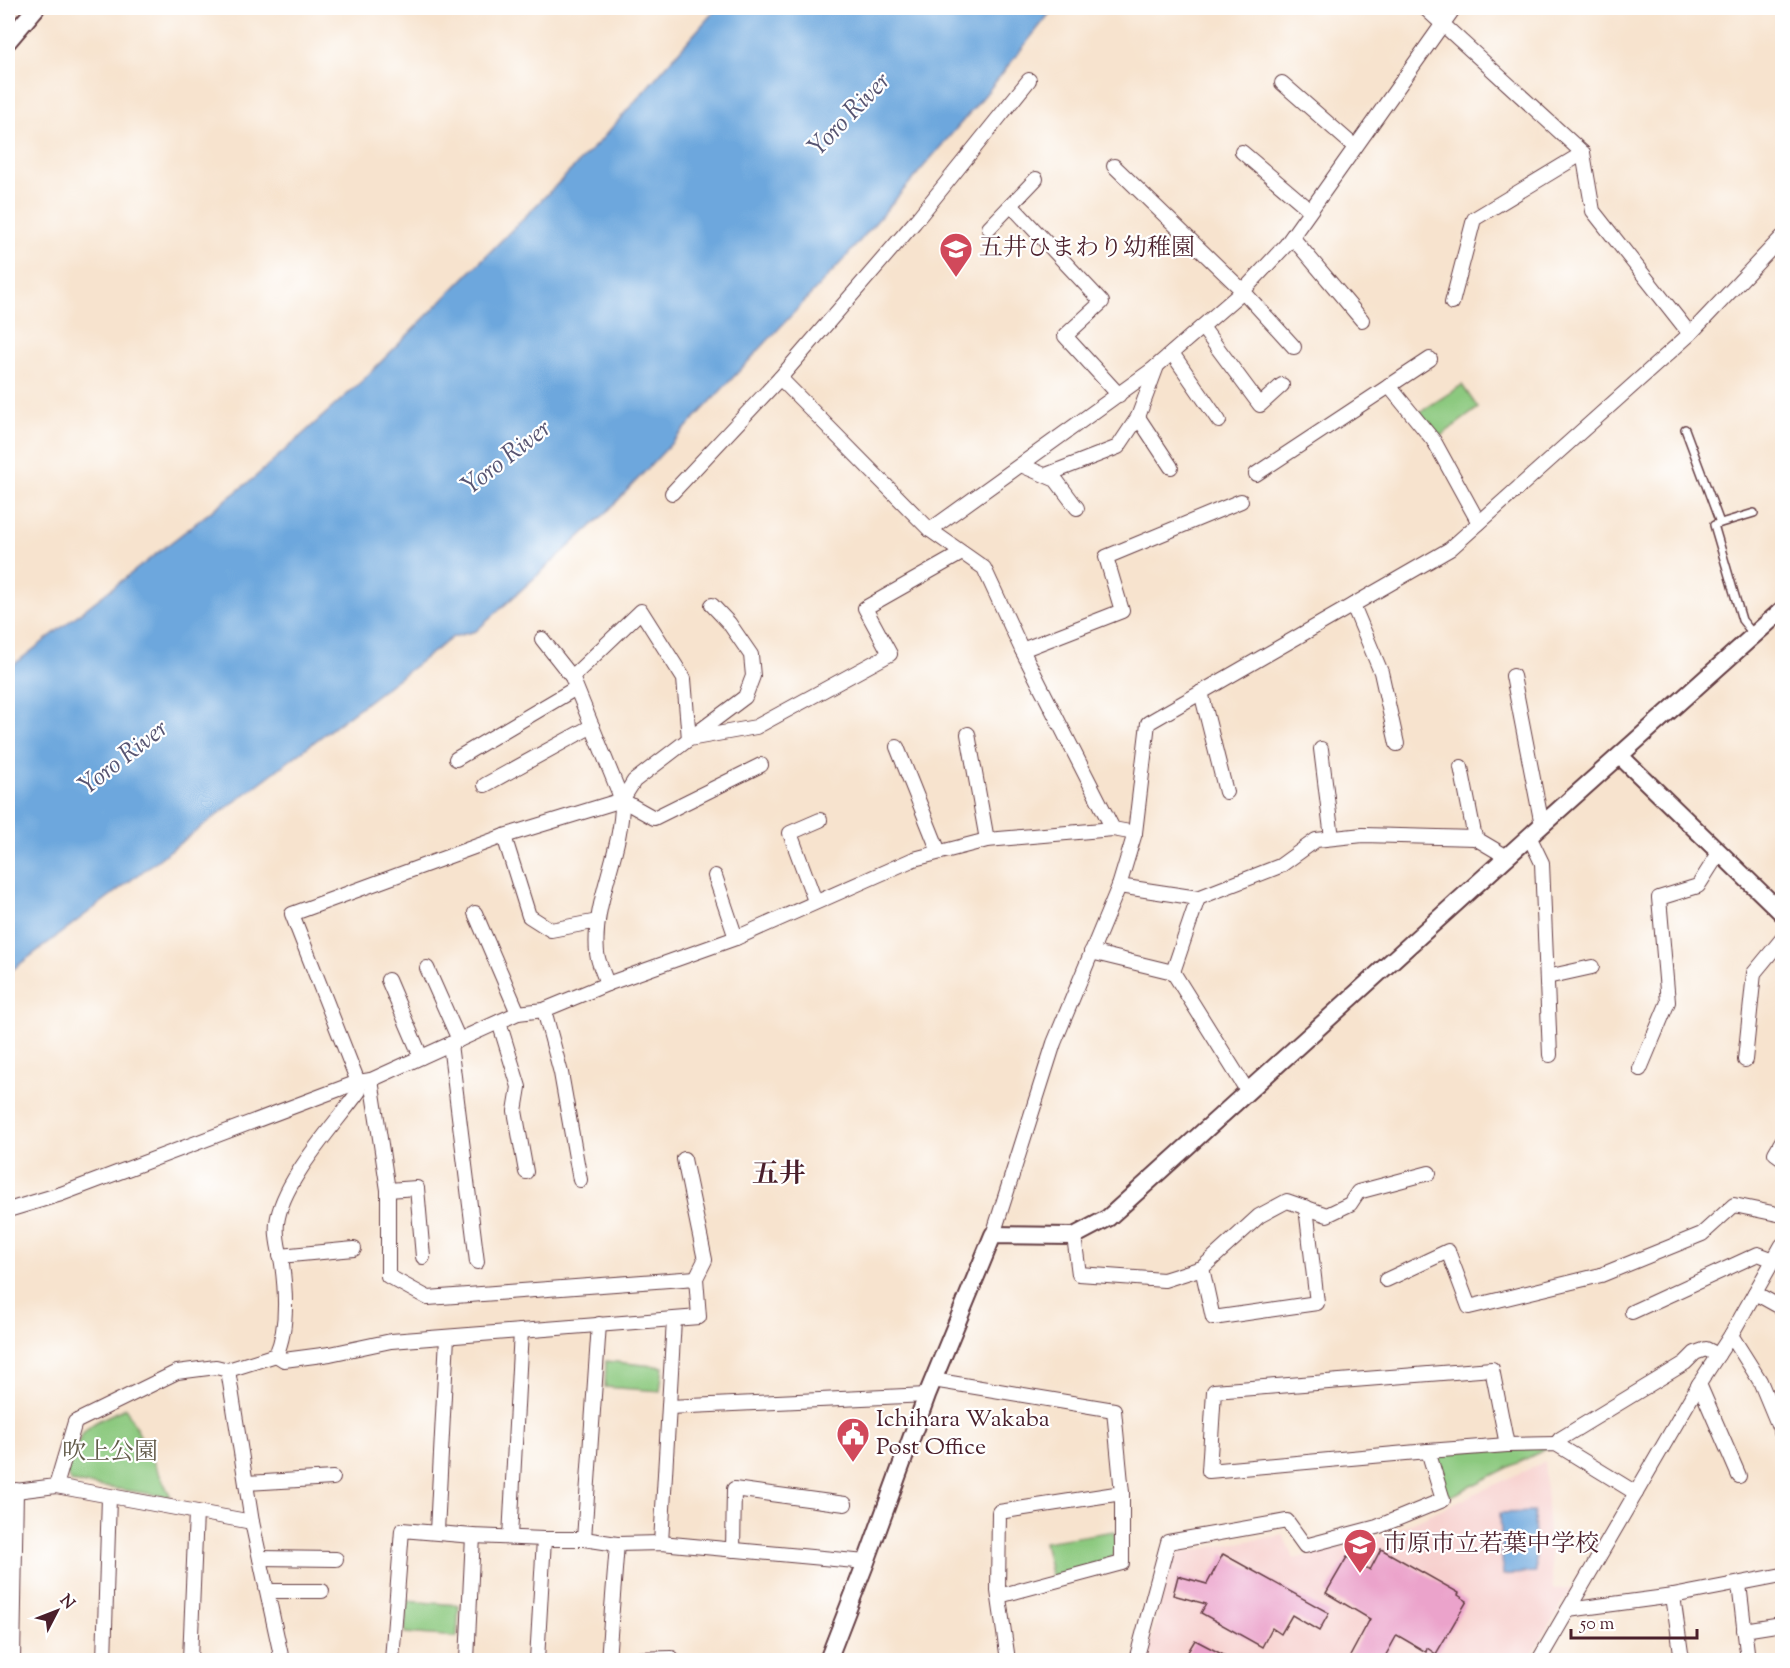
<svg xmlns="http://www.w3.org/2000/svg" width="1790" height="1668" viewBox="0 0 1790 1668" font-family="'Sorts Mill Goudy','Noto Serif JP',serif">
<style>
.built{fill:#f7d0ce}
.green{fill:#8cc97f;stroke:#6b7455;stroke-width:1.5}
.water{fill:#6da7dd;stroke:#5c6384;stroke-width:1.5}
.building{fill:#eba3cb}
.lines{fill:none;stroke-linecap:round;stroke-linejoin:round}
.service-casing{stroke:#643c43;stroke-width:10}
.minor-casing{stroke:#643c43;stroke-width:16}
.tertiary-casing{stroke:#643c43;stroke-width:20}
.service{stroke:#fff;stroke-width:7}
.minor{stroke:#fff;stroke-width:14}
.tertiary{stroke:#fff;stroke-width:16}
.labels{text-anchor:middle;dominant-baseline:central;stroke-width:4.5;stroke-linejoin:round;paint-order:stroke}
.poi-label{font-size:24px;fill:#4a1f2b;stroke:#fff;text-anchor:start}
.park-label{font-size:24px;fill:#615a48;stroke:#fff}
.water-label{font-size:26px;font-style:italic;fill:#585572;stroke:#fff}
.quarter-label{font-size:27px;font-weight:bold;fill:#4a1f2b;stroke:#fff}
</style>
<rect width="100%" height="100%" fill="#fff"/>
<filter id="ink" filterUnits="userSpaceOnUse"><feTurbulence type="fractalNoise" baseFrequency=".0167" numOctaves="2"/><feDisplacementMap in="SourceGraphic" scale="12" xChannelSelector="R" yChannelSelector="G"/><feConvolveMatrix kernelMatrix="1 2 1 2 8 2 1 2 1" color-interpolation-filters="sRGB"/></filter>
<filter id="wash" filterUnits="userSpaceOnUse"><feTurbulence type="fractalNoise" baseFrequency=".008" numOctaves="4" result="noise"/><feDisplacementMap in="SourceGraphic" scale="24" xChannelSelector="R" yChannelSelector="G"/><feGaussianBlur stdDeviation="1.35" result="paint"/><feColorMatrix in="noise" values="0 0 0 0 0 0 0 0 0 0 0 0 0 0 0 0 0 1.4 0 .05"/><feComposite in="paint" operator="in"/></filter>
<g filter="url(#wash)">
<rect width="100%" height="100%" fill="#f7e3ce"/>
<!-- built -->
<path class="built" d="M1544 1462 1553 1589 1572 1588 1529 1660H1146L1173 1554 1283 1535 1294 1559 1376 1539Z"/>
<!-- green -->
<g class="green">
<path d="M1462 385 1478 408 1434 441 1414 416Z"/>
<path d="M606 1361 663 1367 660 1391 605 1387Z"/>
<path d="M126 1408 171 1497 71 1482 66 1471C84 1426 82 1427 126 1408Z"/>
<path d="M1556 1444 1443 1500 1428 1451Z"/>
<path d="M1114 1531 1116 1552 1111 1559 1052 1578 1044 1542Z"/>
<path d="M406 1601 459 1605 457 1637 405 1633Z"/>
</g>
<!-- water -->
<g class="water">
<path d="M717 8H1054L985 95 846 257 607 512 476 631 453 637 8 973V669L254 478 362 381 601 140Z"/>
<path d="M1534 1512 1536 1572 1503 1575 1500 1513Z"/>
</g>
<g id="blocks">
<!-- building -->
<g class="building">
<path d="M1381 1549 1459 1593 1458 1595 1467 1601 1436 1654 1427 1648 1426 1652 1397 1635 1383 1660H1348L1370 1619 1326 1593 1347 1557 1370 1570Z"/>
<path d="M1223 1554 1329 1613 1319 1631 1292 1615 1281 1634 1272 1628 1262 1647 1201 1613 1206 1604 1173 1595 1178 1576 1207 1584Z"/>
<path d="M1195 1640 1233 1660H1183Z"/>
</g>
</g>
</g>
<g filter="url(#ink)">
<use href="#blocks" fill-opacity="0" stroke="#643c43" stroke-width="1.5"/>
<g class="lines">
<defs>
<g id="service">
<path d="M1685 429 1720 523"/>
<path d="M1754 635 1742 620 1714 525 1754 513"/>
</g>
<g id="minor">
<path d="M1425 8 1583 153 1593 211 1690 334"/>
<path d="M1282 83 1355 147"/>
<path d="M1242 152 1310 210"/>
<path d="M1114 166 1243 291 1294 347"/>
<path d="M1011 205 1102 302 1065 336 1119 395"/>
<path d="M989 228 1036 179"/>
<path d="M1292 237 1362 320"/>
<path d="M1452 303 1474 219 1583 153"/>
<path d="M1202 327 1260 405 1282 385"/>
<path d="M1172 353 1219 421"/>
<path d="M1157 366 1138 417 1171 467"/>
<path d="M780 378 930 530 984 568 1022 650 1113 829"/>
<path d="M1389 386 1434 441 1479 523"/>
<path d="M1021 465 1056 480 1077 508"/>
<path d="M1256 474 1430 359"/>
<path d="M1046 475 1118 447 1138 417"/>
<path d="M672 493 780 378 914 223 1029 80"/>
<path d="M930 530 1152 370 1243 291 1286 245 1454 8"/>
<path d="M1353 605 1381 672 1397 744"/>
<path d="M542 639 572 677 622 800C623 852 592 901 597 953 598 963 604 974 607 984"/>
<path d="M1022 650 1122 611 1106 557 1241 501"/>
<path d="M1513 676 1542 825"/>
<path d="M572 677 641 611 684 679 689 739"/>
<path d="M1201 692 1226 792"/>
<path d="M968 734 987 840"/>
<path d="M693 736 745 697 753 676 751 655 729 623 712 605"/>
<path d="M897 747 939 852"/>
<path d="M1321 749 1332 838"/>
<path d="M456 759 576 688"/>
<path d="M1461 767 1475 838"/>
<path d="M485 785 592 726"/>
<path d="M622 800 654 818 761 765"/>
<path d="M504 836 529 916 551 930 598 921"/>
<path d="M1529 836 1542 863 1550 1055"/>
<path d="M715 876 736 938"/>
<path d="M1119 886 1198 898 1280 866 1316 840 1363 835 1475 838 1507 857"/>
<path d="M815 901 790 833 820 820"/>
<path d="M475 913 518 1013"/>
<path d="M1091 952 1173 972 1248 1092"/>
<path d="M427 968 459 1040"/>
<path d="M1173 972 1198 898"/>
<path d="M1547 977 1592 967"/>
<path d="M388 980 421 1057"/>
<path d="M544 1010 561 1073 580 1180"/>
<path d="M499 1022 519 1087 515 1111 526 1172"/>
<path d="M450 1044 477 1262"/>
<path d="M1745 1060 1754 973 1782 939"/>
<path d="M1640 1069 1668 1002 1659 898 1698 886 1719 853"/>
<path d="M371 1080 388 1190 417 1188 423 1257"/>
<path d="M1782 1141 1775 1153 1782 1158"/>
<path d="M388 1190V1276L428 1298 696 1278"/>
<path d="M8 1210 61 1194 358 1082 371 1080 518 1013 544 1010 607 984 736 938 914 859 987 840 1113 829 1135 833"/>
<path d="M993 1235 1054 1043 1119 886 1135 833 1148 723 1450 549 1690 334 1782 237"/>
<path d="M1074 1236 1079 1274 1164 1280 1202 1268 1259 1216 1287 1201 1327 1215 1350 1204 1358 1192 1429 1173"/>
<path d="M280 1256 354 1249"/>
<path d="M1202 1268 1213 1318 1317 1303 1306 1207"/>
<path d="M1386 1280 1448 1251 1469 1307 1601 1275 1702 1234 1734 1205 1782 1215"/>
<path d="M1755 1293 1782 1308"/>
<path d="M1632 1312 1758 1254 1774 1260"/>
<path d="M1731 1335 1760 1381 1782 1434"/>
<path d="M276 1355 284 1360 330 1354 391 1341 699 1317 696 1278 705 1260 684 1159"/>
<path d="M228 1370 252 1522 282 1660"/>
<path d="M933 1380 1114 1410 1122 1493 999 1512 998 1591 1008 1660"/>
<path d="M1699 1384 1739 1476"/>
<path d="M669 1407 927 1395"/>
<path d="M1556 1444 1560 1439 1685 1363 1695 1353 1706 1349 1718 1355"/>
<path d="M1428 1451 1209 1471 1214 1391 1492 1369 1507 1445"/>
<path d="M246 1483 333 1478"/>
<path d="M56 1486 75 1422 177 1372 216 1367 228 1370 276 1355C288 1329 286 1293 282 1264 280 1250 275 1238 277 1223 282 1181 334 1126 359 1091L358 1082 292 914 504 836 622 800 634 781 689 739 756 727 890 654 865 608 962 553"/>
<path d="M8 1492 56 1486 252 1522"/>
<path d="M437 1531 447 1337"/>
<path d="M510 1537 521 1331"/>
<path d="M584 1539 599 1324"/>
<path d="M661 1543 674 1320"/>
<path d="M733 1550 734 1489 845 1504"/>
<path d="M260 1558 336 1559"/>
<path d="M1739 1584 1748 1660"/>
<path d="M268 1591H322"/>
<path d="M999 1596 1122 1563V1493"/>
<path d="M1673 1596 1682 1660"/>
<path d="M1568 1610 1673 1596 1782 1575"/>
<path d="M1744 1630 1782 1624"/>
<path d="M13 1660 16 1490"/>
<path d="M104 1660 109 1497"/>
<path d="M190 1660 196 1512"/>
<path d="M392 1660 402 1530 473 1536 544 1539H584L617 1544 661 1543 866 1562"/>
<path d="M467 1660 473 1536"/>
<path d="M537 1660 544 1539"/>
<path d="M596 1660 672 1658V1660"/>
<path d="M608 1660 617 1544"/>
<path d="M1136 1660 1168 1542 1287 1521 1305 1546 1377 1527 1443 1500 1428 1451 1507 1445 1556 1444 1636 1493"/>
<path d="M1539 1660 1699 1384 1731 1335 1782 1245"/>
</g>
<g id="tertiary">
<path d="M8 41 36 8"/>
<path d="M1620 756 1782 913"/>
<path d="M828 1660 866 1562 927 1395 993 1235 1074 1236 1108 1218 1542 825 1782 610"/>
</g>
</defs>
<!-- service casing -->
<use href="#service" class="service-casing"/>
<!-- minor casing -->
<use href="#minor" class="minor-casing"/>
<!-- tertiary casing -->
<use href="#tertiary" class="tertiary-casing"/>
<!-- service -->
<use href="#service" class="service"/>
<!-- minor -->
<use href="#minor" class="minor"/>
<!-- tertiary -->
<use href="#tertiary" class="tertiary"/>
</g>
</g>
<!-- icons -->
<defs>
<symbol id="school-pin" viewBox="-11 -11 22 30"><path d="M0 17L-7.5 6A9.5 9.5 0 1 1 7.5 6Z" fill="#d1495b" stroke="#fff"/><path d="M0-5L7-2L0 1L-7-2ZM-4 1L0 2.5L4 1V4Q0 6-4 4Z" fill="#fff"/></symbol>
<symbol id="civic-pin" viewBox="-11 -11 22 30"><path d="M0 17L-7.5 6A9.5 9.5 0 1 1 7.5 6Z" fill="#d1495b" stroke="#fff"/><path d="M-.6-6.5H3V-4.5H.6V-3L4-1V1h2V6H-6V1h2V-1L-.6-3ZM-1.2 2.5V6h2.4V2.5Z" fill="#fff"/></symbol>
</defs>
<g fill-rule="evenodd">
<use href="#school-pin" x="937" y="230" width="38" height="52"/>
<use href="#civic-pin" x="834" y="1415" width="38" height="52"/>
<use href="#school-pin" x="1341" y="1526" width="38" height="52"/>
</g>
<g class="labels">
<!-- poi labels -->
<g class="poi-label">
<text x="979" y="249">五井ひまわり幼稚園</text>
<text x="876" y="1420">Ichihara Wakaba<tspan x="876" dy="28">Post Office</tspan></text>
<text x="1383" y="1545">市原市立若葉中学校</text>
</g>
<!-- park labels -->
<g class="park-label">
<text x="110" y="1453">吹上公園</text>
</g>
<!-- water labels -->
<g class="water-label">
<text transform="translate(850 115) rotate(-46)">Yoro River</text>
<text transform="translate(507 458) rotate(-38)">Yoro River</text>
<text transform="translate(124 758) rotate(-38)">Yoro River</text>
</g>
<!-- quarter labels -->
<g class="quarter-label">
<text x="779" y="1175">五井</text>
</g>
</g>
<!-- margin -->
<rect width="1790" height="1668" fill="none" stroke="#fff" stroke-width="30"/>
<!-- north arrow -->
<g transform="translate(57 1611) rotate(48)" stroke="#ffffff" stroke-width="4.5" paint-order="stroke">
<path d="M0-4.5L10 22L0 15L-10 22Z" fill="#4a1f2b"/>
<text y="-9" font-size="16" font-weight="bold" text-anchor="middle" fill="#4a1f2b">N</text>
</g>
<!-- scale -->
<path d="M1571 1629v9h126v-9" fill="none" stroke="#4a1f2b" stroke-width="3"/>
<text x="1580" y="1629" font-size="18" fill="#4a1f2b" stroke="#ffffff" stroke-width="4.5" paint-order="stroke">50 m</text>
</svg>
